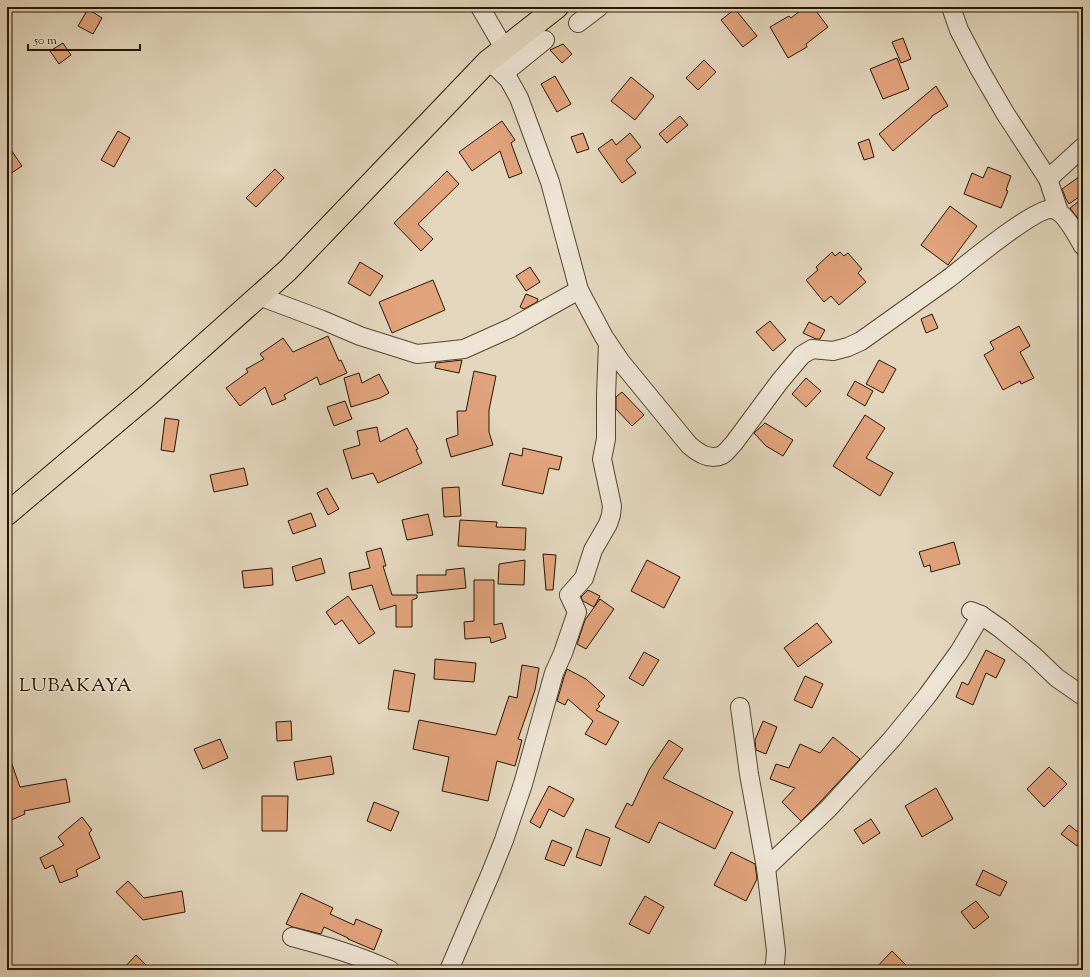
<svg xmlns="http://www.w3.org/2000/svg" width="1090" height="977" viewBox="0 0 1090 977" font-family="'Sorts Mill Goudy',serif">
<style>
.building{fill:#e1a37c;stroke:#261502}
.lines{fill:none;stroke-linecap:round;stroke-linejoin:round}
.street-casing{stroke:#554531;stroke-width:20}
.primary-casing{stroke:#261502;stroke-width:24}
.street{stroke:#ede4d4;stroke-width:18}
.primary{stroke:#e3d6bd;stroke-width:22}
.labels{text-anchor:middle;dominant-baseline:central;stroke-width:3;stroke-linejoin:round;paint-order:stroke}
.quarter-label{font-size:19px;letter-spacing:1px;fill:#261502;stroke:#ede4d4}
</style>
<rect width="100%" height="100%" fill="#e3d6bd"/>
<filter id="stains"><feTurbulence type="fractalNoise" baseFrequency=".005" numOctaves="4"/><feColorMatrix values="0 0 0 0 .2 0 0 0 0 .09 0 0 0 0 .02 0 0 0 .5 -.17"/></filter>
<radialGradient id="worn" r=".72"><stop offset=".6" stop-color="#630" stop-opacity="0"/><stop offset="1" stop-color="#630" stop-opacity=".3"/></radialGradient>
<!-- building -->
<g class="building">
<path d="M805 7H813L828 27 806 44 807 47 788 58 770 27 789 16 791 18Z"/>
<path d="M88 9 102 18 93 34 78 26Z"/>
<path d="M735 9 757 36 743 47 721 20Z"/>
<path d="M903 38 911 59 901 63 892 42Z"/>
<path d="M63 43 71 55 59 64 50 51Z"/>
<path d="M563 44 572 54 562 63 550 50Z"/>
<path d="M897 58 909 89 883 99 870 69Z"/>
<path d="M704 60 716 72 698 90 686 78Z"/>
<path d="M555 76 571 104 557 112 541 84Z"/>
<path d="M631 77 654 96 635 120 611 101Z"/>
<path d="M936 86 948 106 932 116V117L893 151 879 134Z"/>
<path d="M680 116 688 125 667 143 659 134Z"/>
<path d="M502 121 515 140 511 143 522 173 509 178 500 151 472 171 459 152Z"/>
<path d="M118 131 130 138 114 167 101 160Z"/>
<path d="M583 133 589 149 577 153 571 137Z"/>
<path d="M630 133 641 147 626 160 636 173 622 183 598 149 612 139 616 145Z"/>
<path d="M869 139 874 157 864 160 858 143Z"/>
<path d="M7 144 22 166 7 176Z"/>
<path d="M988 167 1011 176 1006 190 1008 191 1001 208 964 194 972 173 983 178Z"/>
<path d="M275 169 284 178 256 207 246 198Z"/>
<path d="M447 171 459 184 418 224 433 239 421 251 394 223Z"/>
<path d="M1083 174V194L1069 204 1066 199 1062 189Z"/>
<path d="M1083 198V218L1080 221 1070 208Z"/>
<path d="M950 206 977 226 948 265 921 245Z"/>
<path d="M832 252 835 256 840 252 844 256 848 253 862 269 858 273 866 282 839 305 831 296 824 302 806 280 818 270 816 267Z"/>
<path d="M360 262 383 276 370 296 348 283Z"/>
<path d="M530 267 540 282 526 291 516 276Z"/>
<path d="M433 280 445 310 392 333 379 302Z"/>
<path d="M526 294 538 299 537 302 524 309 520 307Z"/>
<path d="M932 314 938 328 926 333 921 319Z"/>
<path d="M770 321 786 340 773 351 756 332Z"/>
<path d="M809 322 825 330 820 339H816L803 333Z"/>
<path d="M1019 326 1030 346 1020 352 1034 378 1021 384 1020 381 1003 390 984 355 994 349 990 342Z"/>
<path d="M328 336 339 361 341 360 347 373 320 385 317 377 284 395 286 399 272 405 265 387 240 406 226 388 248 372 246 369 264 359 260 354 283 338 293 352Z"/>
<path d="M462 360 459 373 435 368 436 363Z"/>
<path d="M879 360 896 369 883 393 866 384Z"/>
<path d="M474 371 496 376 489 410V432L493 445 451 457 446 439 458 435 457 411H466Z"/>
<path d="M359 373 362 383 379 374 389 393 380 398 351 407 344 378Z"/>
<path d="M806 378 821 391 806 407 792 394Z"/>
<path d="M855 381 873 391 865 406 847 395Z"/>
<path d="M622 392 644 415 632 426 616 409V397Z"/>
<path d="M345 401 352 419 334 426 327 407Z"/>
<path d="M865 415 885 428 866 458 893 473 880 496 833 466Z"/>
<path d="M165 418 179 420 174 452 161 450Z"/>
<path d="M765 423 793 440 783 456 766 446 754 433Z"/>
<path d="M377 427 380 442 407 428 418 449 416 450 422 463 378 483 373 473 352 479 343 450 360 445 357 431Z"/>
<path d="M523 448 562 457 559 470 549 468 543 494 502 485 510 453 522 456Z"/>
<path d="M244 468 248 485 214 492 210 475Z"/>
<path d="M459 487 461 516 444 517 442 488Z"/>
<path d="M327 488 339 509 328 515 317 493Z"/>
<path d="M311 513 316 526 293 534 288 521Z"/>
<path d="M428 514 433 535 407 540 402 520Z"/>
<path d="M460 520 497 522 496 527 526 528 525 550 458 546Z"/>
<path d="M954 542 960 564 931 572 930 565 924 567 919 552Z"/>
<path d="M381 548 386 566H383L392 595H417V598L412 600V627H396V605L380 610 372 585 352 590 349 573 370 568 366 552Z"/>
<path d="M543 554 556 555 553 590H546Z"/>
<path d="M321 558 325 573 296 581 292 567Z"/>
<path d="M525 560 524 585 498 584 499 564Z"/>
<path d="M647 560 680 577 664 608 631 591Z"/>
<path d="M272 568 273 585 244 588 242 571Z"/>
<path d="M464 568 466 588 417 593V575H446V570Z"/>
<path d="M474 580H494V625L502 623 506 638 491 643 490 637 465 639 464 622 474 621Z"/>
<path d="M588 590 600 596 594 607 583 601 581 597Z"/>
<path d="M348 596 375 633 359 644 342 620 335 625 326 612Z"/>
<path d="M600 599 614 609 586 649 577 644 585 620Z"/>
<path d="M817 623 832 642 798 667 784 648Z"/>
<path d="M986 650 1005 660 996 678 986 673 973 705 956 697 962 682 968 685Z"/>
<path d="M644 652 659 660 643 686 629 678Z"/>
<path d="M435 659 476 663 474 682 434 679Z"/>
<path d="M522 665 539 668 535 690 518 739 522 740 515 766 497 761 488 801 442 791 449 757 413 749 419 720 496 735 509 696 517 698Z"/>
<path d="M567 669 586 679 605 696 598 704 600 706 596 710 619 722 606 745 585 734 593 721 568 699 565 705 557 701 564 677Z"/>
<path d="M394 670 415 674 409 712 388 709Z"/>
<path d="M805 676 823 684 812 708 794 700Z"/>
<path d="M291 721 292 740 277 741 276 722Z"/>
<path d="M763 721 777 727 766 754 756 750 755 740Z"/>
<path d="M833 737 860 759 820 802 801 821 782 802 795 788 770 779 776 764 789 768 800 744 820 753Z"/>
<path d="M220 739 228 758 203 769 194 749Z"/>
<path d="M669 740 683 749 663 778 733 812 715 849 659 822 649 843 615 827 627 803 632 806 649 770Z"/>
<path d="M7 756H9L20 787 66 779 70 802 24 811 25 814 7 822Z"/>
<path d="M331 756 334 774 297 780 294 762Z"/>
<path d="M1049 767 1067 784 1044 807 1027 789Z"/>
<path d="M549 786 574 799 564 817 549 809 540 828 530 822Z"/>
<path d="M936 788 953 819 922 837 905 806Z"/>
<path d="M262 796H288L287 831H262Z"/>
<path d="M374 802 399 812 391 831 367 821Z"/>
<path d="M82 817 92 830 89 833 100 858 76 870 78 876 60 883 53 865 45 869 40 858 64 845 58 837Z"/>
<path d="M871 819 880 833 863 844 854 830Z"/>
<path d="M1069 825 1083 836V838L1077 846 1061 834Z"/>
<path d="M586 829 610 838 601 866 576 857Z"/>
<path d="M552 840 572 848 564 866 545 859Z"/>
<path d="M731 852 755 864 757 879 746 901 714 885Z"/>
<path d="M983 870 1007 882 1000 896 976 885Z"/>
<path d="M128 881 144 898 182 891 185 912 143 920 116 892Z"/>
<path d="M301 893 333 908 330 914 354 925 356 919 382 930 374 950 348 939V938L324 927 321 934 293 927 286 924Z"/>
<path d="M645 896 664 907 649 934 629 924Z"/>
<path d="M976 901 989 917 974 929 961 912Z"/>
<path d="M892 951 911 970H874Z"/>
<path d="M136 955 151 970H122Z"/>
</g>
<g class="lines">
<defs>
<g id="street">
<path d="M480 7 504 48"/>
<path d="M951 7 959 30 980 70 1005 113 1048 179 1059 212"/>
<path d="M578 23 599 7"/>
<path d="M487 62 497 68 509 80 519 98 550 182 579 290 604 337 621 362 689 445C698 453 710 461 722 455 727 452 730 447 734 443L780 381 802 355 812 349 833 351 848 347 861 341C890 320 919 300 948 279 965 266 1034 208 1052 209 1064 210 1077 236 1083 246"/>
<path d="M503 74 545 40"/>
<path d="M1048 179 1083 147"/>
<path d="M259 296 320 319 360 336 417 354 464 349 511 328 579 290"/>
<path d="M971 611 981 615 1001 629 1034 656 1057 678 1083 696"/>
<path d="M740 707 749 774 766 868 776 951 775 964 773 970"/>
<path d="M766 868 828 809 892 739 927 696 959 652 981 615"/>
<path d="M292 937C326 946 358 955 390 970"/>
<path d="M449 970 490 875 504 840 523 784 554 673 563 653 577 612 569 595 584 578 593 550 608 524 611 515 612 506 602 459 606 439V396L608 343"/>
</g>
<path id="primary" d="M7 514 147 396 288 270 487 62 557 7"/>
</defs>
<!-- street casing -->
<use href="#street" class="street-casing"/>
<!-- primary casing -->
<use href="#primary" class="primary-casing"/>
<!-- street -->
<use href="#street" class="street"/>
<!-- primary -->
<use href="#primary" class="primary"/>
</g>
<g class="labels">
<!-- quarter labels -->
<g class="quarter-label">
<text x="76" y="686">LUBAKAYA</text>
</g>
</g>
<!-- margin -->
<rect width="1090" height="977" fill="none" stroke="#e3d6bd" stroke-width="24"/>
<rect x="8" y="8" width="1074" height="961" fill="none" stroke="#261502" stroke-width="2"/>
<rect x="12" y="12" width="1066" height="953" fill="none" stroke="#261502"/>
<!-- scale -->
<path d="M28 44v6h112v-6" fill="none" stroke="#261502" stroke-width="2"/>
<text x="34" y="44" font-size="12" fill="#261502" stroke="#ede4d4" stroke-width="3" paint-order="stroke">50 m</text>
<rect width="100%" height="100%" filter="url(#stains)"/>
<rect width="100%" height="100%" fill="url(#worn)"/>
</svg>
